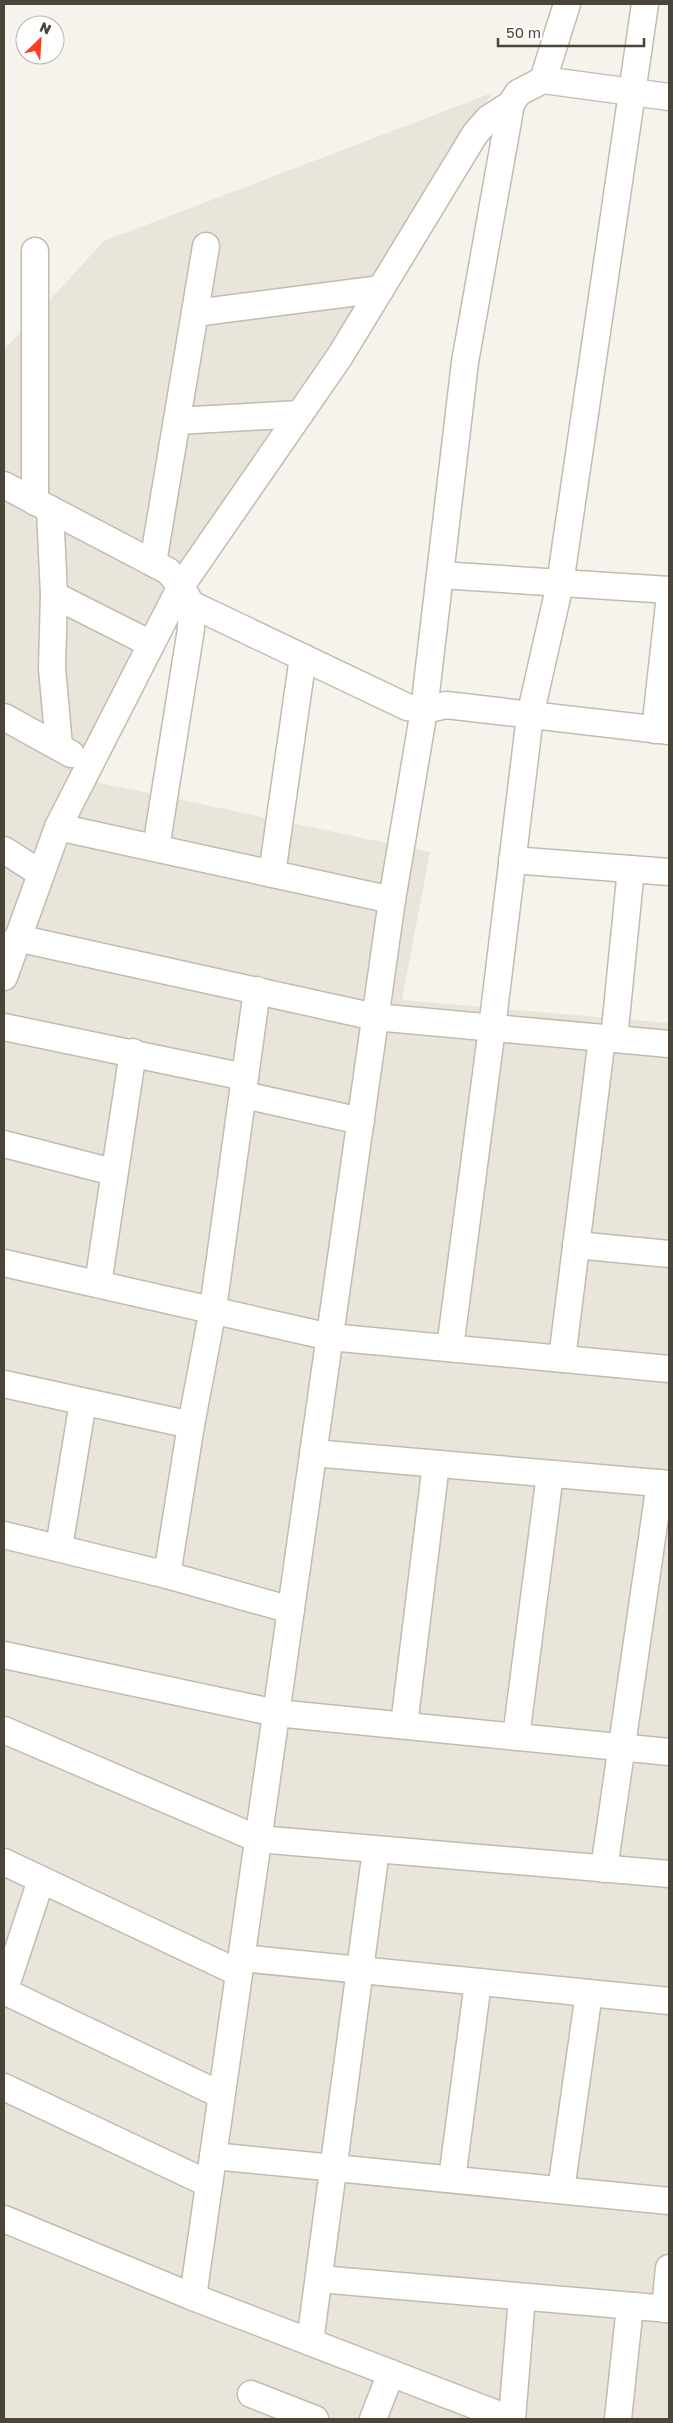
<svg xmlns="http://www.w3.org/2000/svg" width="673" height="2423" viewBox="0 0 673 2423" font-family="'Golos Text',sans-serif">
<style>
.residential{fill:#eae5da}
.lines{fill:none;stroke-linecap:round;stroke-linejoin:round}
.minor-casing{stroke:#c2bbae;stroke-width:29}
.minor{stroke:#fff;stroke-width:26}
</style>
<rect width="100%" height="100%" fill="#f6f3ec"/>
<!-- residential -->
<path class="residential" d="M492 93 72 777 430 852 402 1000 669 1023V2419H4V350L104 241Z"/>
<g class="lines">
<defs>
<g id="minor">
<path d="M543 80 567 4"/>
<path d="M35 251V502"/>
<path d="M195 313 381 289"/>
<path d="M177 421 300 414"/>
<path d="M4 485 168 571 181 586 191 604V629L156 848"/>
<path d="M50 509 54 595 52 668 59 746"/>
<path d="M153 563 206 246"/>
<path d="M440 575 669 590"/>
<path d="M54 595 151 644"/>
<path d="M191 604 407 707 424 710 446 705 669 731"/>
<path d="M4 717 71 754"/>
<path d="M655 730 669 604"/>
<path d="M58 827 392 900"/>
<path d="M4 850 40 873"/>
<path d="M512 860 669 872"/>
<path d="M272 874 303 657"/>
<path d="M17 938 375 1017 669 1044"/>
<path d="M4 977 58 827 181 586 340 356 475 134 488 119 511 104"/>
<path d="M4 1027 245 1077"/>
<path d="M614 1039 631 869"/>
<path d="M244 1095 361 1121"/>
<path d="M4 1144 113 1172"/>
<path d="M576 1245 669 1254"/>
<path d="M4 1263 330 1337 669 1369"/>
<path d="M98 1284 133 1052"/>
<path d="M450 1348 492 1028 530 716 560 584 645 4"/>
<path d="M562 1359 602 1038"/>
<path d="M4 1384 191 1425"/>
<path d="M313 1453 669 1484"/>
<path d="M4 1535 167 1575 291 1610"/>
<path d="M59 1547 83 1402"/>
<path d="M167 1575 191 1425 213 1309 257 990"/>
<path d="M4 1655 276 1713 669 1752"/>
<path d="M404 1725 436 1464"/>
<path d="M4 1730 258 1839 669 1874"/>
<path d="M516 1737 550 1474"/>
<path d="M4 1862 239 1973"/>
<path d="M604 1869 660 1483"/>
<path d="M241 1958 669 2001"/>
<path d="M4 1991 221 2095"/>
<path d="M4 1992 41 1880"/>
<path d="M4 2087 209 2184"/>
<path d="M213 2156 669 2201"/>
<path d="M452 2179 478 1982"/>
<path d="M561 2190 589 1993"/>
<path d="M4 2219 193 2297 510 2419"/>
<path d="M319 2279 669 2309"/>
<path d="M193 2297 392 900 424 710 465 362 511 104 518 93 543 80 669 97"/>
<path d="M665 2309 669 2268"/>
<path d="M310 2342 376 1850"/>
<path d="M251 2394 315 2419"/>
<path d="M373 2419 391 2373"/>
<path d="M512 2419 522 2297"/>
<path d="M618 2419 630 2306"/>
</g>
</defs>
<!-- minor casing -->
<use href="#minor" class="minor-casing"/>
<!-- minor -->
<use href="#minor" class="minor"/>
</g>
<!-- border -->
<rect width="673" height="2423" fill="none" stroke="#4b4439" stroke-width="10"/>
<!-- north arrow -->
<g transform="translate(40 40) rotate(25)"><circle r="24" fill="#ffffff" stroke="#b7b4b0"/>
<path d="M0-4L9 19L0 12L-9 19Z" fill="#fc3f1d"/>
<text y="-8" font-size="14" font-weight="bold" text-anchor="middle" fill="#4b4439">N</text>
</g>
<!-- scale -->
<path d="M498 38v8h146v-8" fill="none" stroke="#4b4439" stroke-width="2.5"/>
<text x="506" y="38" font-size="15" fill="#4b4439" stroke="#ffffff" stroke-width="4" paint-order="stroke">50 m</text>
</svg>
